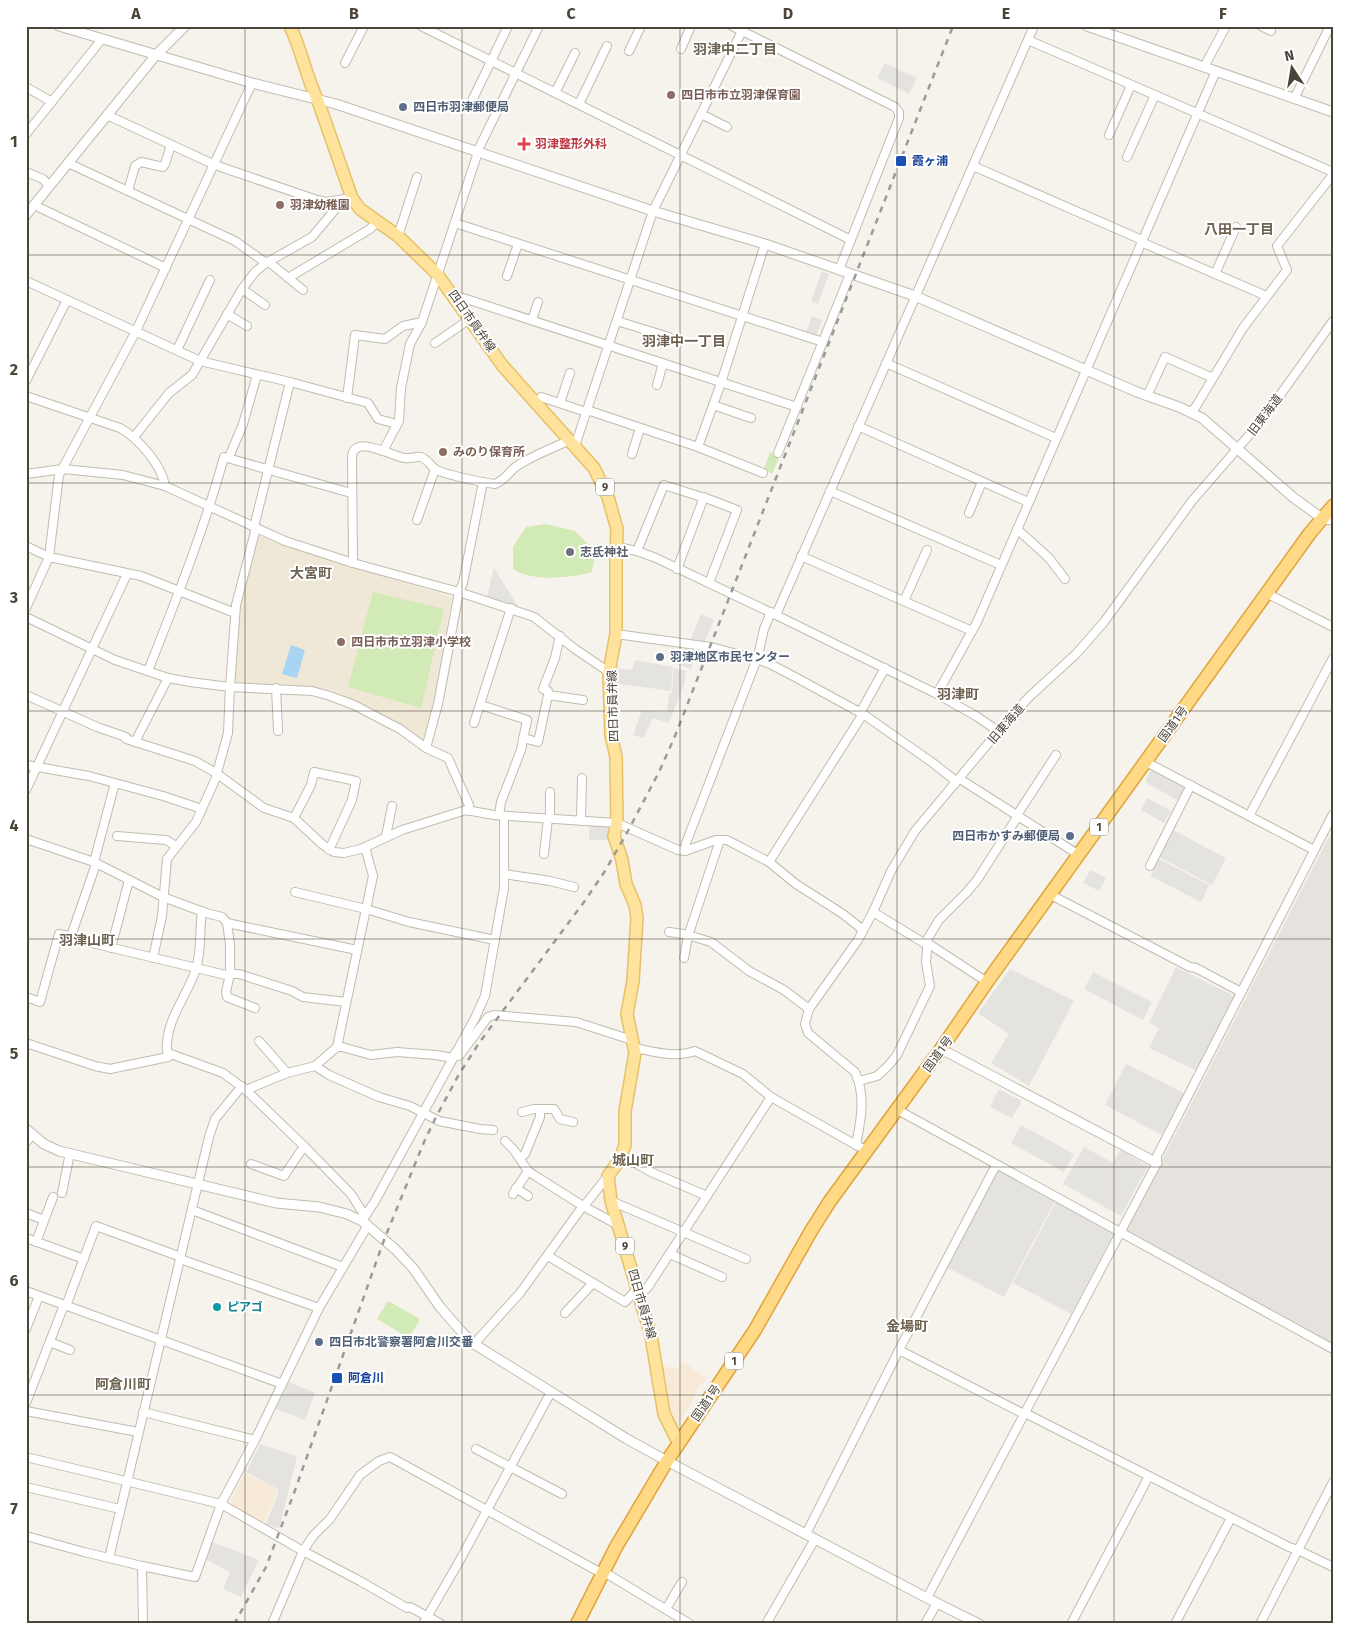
<svg xmlns="http://www.w3.org/2000/svg" width="1359" height="1650" viewBox="0 0 1359 1650" font-family="'Fira Sans','Noto Sans JP',sans-serif">
<style>
.commercial{fill:#f7ead8}
.industrial{fill:#e6e2dd}
.education{fill:#efe8d6}
.green{fill:#d2eab5}
.parking{fill:#e5e3e0}
.water{fill:#a9d4f2}
.lines{fill:none;stroke-linecap:round;stroke-linejoin:round}
.minor-casing{stroke:#c2bbae;stroke-width:10}
.tertiary-casing{stroke:#c2bbae;stroke-width:11}
.primary-casing{stroke:#e6c16a;stroke-width:14}
.trunk-casing{stroke:#e0a43c;stroke-width:15}
.minor{stroke:#fff;stroke-width:8}
.tertiary{stroke:#fff;stroke-width:9}
.primary{stroke:#ffe39c;stroke-width:11}
.trunk{stroke:#ffd985;stroke-width:12}
.rail{stroke:#9a9a9a;stroke-width:2.5;stroke-dasharray:6 6;stroke-linecap:butt}
.grid{fill:none;stroke:#4b4439;stroke-width:1;stroke-opacity:0.55}
.education-dot{fill:#8d6e63;stroke:#fff;stroke-width:2}
.service-dot{fill:#5c6f8a;stroke:#fff;stroke-width:2}
.health-dot{fill:#e0444e;stroke:#fff;stroke-width:2}
.transit-dot{fill:#1a4fb4;stroke:#fff;stroke-width:2}
.worship-dot{fill:#6b7280;stroke:#fff;stroke-width:2}
.culture-dot{fill:#0f9aa8;stroke:#fff;stroke-width:2}
.labels{text-anchor:middle;dominant-baseline:central;stroke-width:4;stroke-linejoin:round;paint-order:stroke}
.shield{fill:#fff;stroke:#817c74;stroke-width:1}
.shield-label{font-size:11px;font-weight:bold;fill:#4b4439}
.education-label{font-size:12px;font-weight:bold;fill:#785e54;stroke:#fff;text-anchor:start}
.service-label{font-size:12px;font-weight:bold;fill:#4e5e75;stroke:#fff;text-anchor:start}
.health-label{font-size:12px;font-weight:bold;fill:#be3a42;stroke:#fff;text-anchor:start}
.transit-label{font-size:12px;font-weight:bold;fill:#164399;stroke:#fff;text-anchor:start}
.street-label{font-size:12px;fill:#4b4439;stroke:#fff}
.worship-label{font-size:12px;font-weight:bold;fill:#5b616d;stroke:#fff;text-anchor:start}
.culture-label{font-size:12px;font-weight:bold;fill:#0d838f;stroke:#fff;text-anchor:start}
.neighbourhood-label{font-size:14px;font-weight:bold;fill:#6e6250;stroke:#fff}
.neatline{fill:none;stroke:#4b4439;stroke-width:2}
.grid-label{font-size:16px;text-anchor:middle;font-weight:bold;fill:#4b4439}
</style>
<rect width="100%" height="100%" fill="#f6f3ec"/>
<!-- commercial -->
<g class="commercial">
<path d="M680 1361 691 1366 693 1369 707 1378 699 1386 690 1405 677 1426 673 1422 669 1410 660 1366 678 1369Z"/>
<path d="M245 1473 278 1490 263 1524 232 1506 231 1500Z"/>
</g>
<!-- industrial -->
<path class="industrial" d="M1333 829V1344L1126 1230Z"/>
<!-- education -->
<path class="education" d="M258 535 297 549 452 597 438 681 428 728 421 739 410 731 332 690 292 685 234 683 240 602 243 584Z"/>
<!-- green -->
<g class="green">
<path d="M770 452 779 457 772 474 764 469Z"/>
<path d="M546 524 575 531 588 544 594 560 592 572C571 578 531 582 513 569V547L526 527Z"/>
<path d="M373 592 444 609 421 708 348 687Z"/>
<path d="M388 1301 420 1319 409 1338 377 1319Z"/>
</g>
<!-- parking -->
<g class="parking">
<path d="M885 63 917 78 909 94 877 78Z"/>
<path d="M822 271 829 274 818 304 811 301Z"/>
<path d="M812 316 822 320 816 336 806 332Z"/>
<path d="M494 568 519 608 487 596Z"/>
<path d="M701 614 714 620 704 643 690 641Z"/>
<path d="M684 646 699 648 691 669 680 665Z"/>
<path d="M635 660 673 667 671 691 614 683V668L632 670Z"/>
<path d="M674 668 686 671 684 685 669 723 653 718 643 738 633 735 642 710 667 712 669 694 672 693Z"/>
<path d="M1151 770 1184 788 1177 800 1145 782Z"/>
<path d="M1147 798 1171 811 1164 823 1141 810Z"/>
<path d="M589 824 610 825V840H589Z"/>
<path d="M1173 830 1226 858 1212 885 1159 857Z"/>
<path d="M1159 859 1209 885 1201 902 1150 876Z"/>
<path d="M1090 870 1106 878 1099 891 1083 883Z"/>
<path d="M1176 967 1234 996 1197 1071 1149 1048 1159 1028 1149 1023Z"/>
<path d="M1010 969 1074 1001 1029 1086 991 1063 1009 1034 978 1013Z"/>
<path d="M1093 972 1152 1002 1143 1020 1084 989Z"/>
<path d="M1126 1064 1184 1093 1162 1135 1105 1105Z"/>
<path d="M999 1089 1022 1101 1012 1118 990 1107Z"/>
<path d="M1021 1125 1074 1154 1064 1172 1011 1143Z"/>
<path d="M1084 1147 1113 1163 1120 1150 1148 1166 1121 1216 1063 1184Z"/>
<path d="M998 1169 1056 1199 1004 1297 946 1267Z"/>
<path d="M1057 1200 1115 1231 1071 1314 1013 1283Z"/>
<path d="M289 1382 315 1393 305 1420 276 1409Z"/>
<path d="M260 1444 297 1456 279 1529 266 1524 279 1490 246 1472Z"/>
<path d="M210 1541 259 1560 241 1597 223 1589 230 1572 205 1559Z"/>
</g>
<!-- water -->
<path class="water" d="M291 645 305 650 297 678 282 674Z"/>
<g class="lines">
<defs>
<g id="minor">
<path d="M421 26 851 240"/>
<path d="M732 26 895 107 899 112V118L839 270"/>
<path d="M1261 26 1271 31"/>
<path d="M1028 40 1333 172 1331 177 1277 246 1287 270 1243 328 1195 408 1189 412"/>
<path d="M681 49 691 26"/>
<path d="M629 51 641 26"/>
<path d="M345 63 364 26"/>
<path d="M1204 67 1226 26"/>
<path d="M26 87 52 102"/>
<path d="M555 93 575 53"/>
<path d="M1294 99 1330 26"/>
<path d="M579 104 607 46"/>
<path d="M469 107 508 26"/>
<path d="M701 114 727 127"/>
<path d="M107 115 215 165 317 200 326 202 345 199"/>
<path d="M26 134 102 39"/>
<path d="M1109 135 1129 90 1130 85"/>
<path d="M1127 157 1155 95"/>
<path d="M68 163 235 241 266 263"/>
<path d="M973 166 1142 240"/>
<path d="M26 172 43 179 49 186"/>
<path d="M128 191 135 166 141 162 163 167 165 164 171 145"/>
<path d="M34 205 166 268"/>
<path d="M455 223 823 342"/>
<path d="M398 236 417 177"/>
<path d="M1141 242 1262 294"/>
<path d="M269 262 303 290"/>
<path d="M1215 274 1236 227"/>
<path d="M507 276 518 244"/>
<path d="M288 278 370 229 378 221"/>
<path d="M26 281 200 361 290 382 368 403 378 419 397 424"/>
<path d="M242 289 265 305"/>
<path d="M454 295 797 407"/>
<path d="M227 314 247 326"/>
<path d="M532 320 538 302"/>
<path d="M617 321 669 337"/>
<path d="M435 343 470 319"/>
<path d="M177 350 210 280"/>
<path d="M886 363 1056 438"/>
<path d="M26 381 67 300"/>
<path d="M657 385 663 363"/>
<path d="M26 396 120 428C138 438 162 465 165 486"/>
<path d="M1147 396 1165 357 1213 378"/>
<path d="M541 397 586 412"/>
<path d="M347 398 355 335 385 339 403 326 422 322"/>
<path d="M560 403 570 373"/>
<path d="M713 405 751 418"/>
<path d="M587 410 698 447"/>
<path d="M858 426 1028 502"/>
<path d="M134 437 169 393 192 375 242 289 255 272 266 263 312 237 344 199"/>
<path d="M575 446 653 211 742 31"/>
<path d="M383 451 399 421 401 388 410 344 422 322 480 146 539 26"/>
<path d="M778 453 850 274"/>
<path d="M632 454 640 428"/>
<path d="M229 457 243 424 257 375"/>
<path d="M763 473 698 447 721 383 765 244"/>
<path d="M26 474 63 469 123 475 165 486 285 541 353 563 459 592 534 617 575 649 609 672"/>
<path d="M830 491 1001 565"/>
<path d="M969 513 982 482"/>
<path d="M417 520 435 469"/>
<path d="M254 527 290 382"/>
<path d="M1017 529 1049 558 1065 579"/>
<path d="M26 546 49 557 141 576 235 613"/>
<path d="M617 547 637 551 656 558 776 615 937 694 976 716 998 731"/>
<path d="M637 551 664 485 711 500 737 510 709 583"/>
<path d="M801 556 972 631"/>
<path d="M353 563 352 457C354 433 393 457 405 458 411 459 416 456 421 457 428 460 430 465 435 469 442 474 485 483 495 484 506 480 510 469 520 464 536 454 553 448 570 440"/>
<path d="M677 569 704 497"/>
<path d="M1268 594 1333 627"/>
<path d="M904 601 927 550"/>
<path d="M26 608 49 557 59 475 136 331 252 83"/>
<path d="M776 615 1034 26"/>
<path d="M26 617 115 660 168 678 190 682 230 687 312 691 330 696 354 705 400 729 426 748 448 758 469 805V811"/>
<path d="M616 634 711 647 756 659 770 664 795 677 863 714 933 763 952 778 955 784"/>
<path d="M148 671C176 600 204 530 224 457L351 493"/>
<path d="M276 688 278 731"/>
<path d="M937 694 977 622 1216 71"/>
<path d="M26 695 97 727 126 737V739L195 761 216 773 264 808 294 818 323 845 334 852 344 853 361 849 402 830 466 810 494 815 617 823 678 850 685 851 716 840H727L769 862 796 884 843 914 863 930"/>
<path d="M548 695V691L543 689 555 658 560 636"/>
<path d="M481 705 527 720 521 750 501 802 499 815"/>
<path d="M860 713 885 668"/>
<path d="M474 723 511 608"/>
<path d="M523 738 538 742 548 695 583 700"/>
<path d="M135 742 168 678"/>
<path d="M426 748 438 704 459 592 463 583 483 482"/>
<path d="M1146 762 1314 850"/>
<path d="M26 765 89 776 163 796 202 809"/>
<path d="M960 779 1079 855"/>
<path d="M26 790 127 574"/>
<path d="M550 792V819"/>
<path d="M1017 815 1056 755"/>
<path d="M1249 816 1333 658"/>
<path d="M294 818 311 785 314 772 356 781 352 800 329 850"/>
<path d="M581 821 582 778"/>
<path d="M117 836 166 840 176 846"/>
<path d="M386 836 392 806"/>
<path d="M26 839 94 862 163 897 206 913 222 917 227 923 357 950"/>
<path d="M685 851 686 843 758 656 764 629 771 612"/>
<path d="M544 854 548 818"/>
<path d="M94 862 115 783"/>
<path d="M769 862 863 714"/>
<path d="M1150 866 1191 785"/>
<path d="M504 874 550 881 574 887"/>
<path d="M295 892 366 909 373 876 365 847"/>
<path d="M1051 895 1190 967 1196 968 1241 992"/>
<path d="M873 912 924 943 929 944 987 982"/>
<path d="M227 923 230 944V974"/>
<path d="M669 932 684 934 711 942 749 971 784 990 809 1009"/>
<path d="M71 936 75 939 230 976"/>
<path d="M111 948 129 880"/>
<path d="M153 958 162 916 167 859 196 822 215 780 228 733 230 687 236 605 256 528"/>
<path d="M684 958 688 936 720 840"/>
<path d="M26 997 40 1002 59 934 71 936 96 864"/>
<path d="M255 1008 227 997 226 992 230 974H239L292 991 303 997 346 1002"/>
<path d="M259 1041 287 1073"/>
<path d="M26 1043 95 1066 110 1069 168 1057C168 1053 166 1049 167 1045 167 1019 188 994 196 969 202 950 199 930 202 911"/>
<path d="M337 1047 366 909 409 922 495 940"/>
<path d="M635 1048C655 1052 675 1058 695 1051L743 1074 771 1097 856 1145"/>
<path d="M168 1053 223 1073 246 1090 305 1147 351 1194 365 1216"/>
<path d="M455 1053 459 1056 488 1017 494 1015 576 1022 632 1040"/>
<path d="M315 1066 329 1075 379 1097 410 1106 439 1121 480 1129 493 1130"/>
<path d="M859 1081 877 1076 888 1066 897 1055 930 986 926 962 928 938 939 920 967 892 977 880 1018 816"/>
<path d="M246 1090 287 1073 315 1066 337 1047H342L371 1055 397 1052 436 1055 453 1058"/>
<path d="M896 1109 1333 1349"/>
<path d="M522 1112 534 1109H554L560 1119 573 1122"/>
<path d="M505 1141 514 1150 528 1171 537 1177 583 1206 618 1225"/>
<path d="M26 1142 33 1134"/>
<path d="M866 1150 856 1145C861 1120 866 1096 855 1072L808 1033 805 1024 809 1009 858 940 873 912 891 871 915 831 1006 722 1029 697 1076 654 1104 622 1192 501 1263 419 1333 321"/>
<path d="M621 1155 651 1172 707 1196"/>
<path d="M520 1158 525 1154 540 1117V1109"/>
<path d="M251 1164 284 1176 300 1152 305 1147"/>
<path d="M516 1188 528 1196"/>
<path d="M62 1193 70 1153"/>
<path d="M513 1194 528 1171"/>
<path d="M611 1201 746 1259"/>
<path d="M584 1206 608 1176"/>
<path d="M192 1210 343 1267"/>
<path d="M26 1213 44 1220"/>
<path d="M362 1221 375 1201 475 1018 485 996 504 888V816"/>
<path d="M26 1238 84 1259"/>
<path d="M36 1242 53 1197"/>
<path d="M670 1254 722 1277"/>
<path d="M548 1256 625 1302 638 1288"/>
<path d="M180 1259 319 1308"/>
<path d="M26 1291 282 1384"/>
<path d="M640 1295 648 1287 771 1097"/>
<path d="M66 1306 96 1226 181 1257"/>
<path d="M565 1313 593 1283"/>
<path d="M26 1329 39 1296"/>
<path d="M50 1342 70 1350"/>
<path d="M474 1344 520 1293 583 1206"/>
<path d="M899 1350 1024 1414"/>
<path d="M26 1403 64 1305"/>
<path d="M26 1411 138 1432"/>
<path d="M143 1412 255 1440"/>
<path d="M1025 1413 1289 1547 1298 1550 1333 1567"/>
<path d="M476 1449 562 1494"/>
<path d="M26 1457 221 1504 303 1551 360 1581 407 1608 410 1607 441 1624"/>
<path d="M26 1487 120 1509"/>
<path d="M806 1534 899 1350 996 1165"/>
<path d="M26 1536 84 1552 142 1566 143 1624"/>
<path d="M109 1558 209 1137 215 1119 242 1086"/>
<path d="M142 1566 195 1577 221 1504 255 1440 319 1308 368 1225"/>
<path d="M604 1572 690 1624"/>
<path d="M927 1598 1157 1163V1156L1333 814"/>
<path d="M666 1609 682 1582"/>
<path d="M272 1624 303 1551 313 1536 330 1519 360 1475 379 1461 390 1457 603 1574"/>
<path d="M423 1624 460 1560 551 1392"/>
<path d="M766 1624 815 1539"/>
<path d="M925 1624 937 1603"/>
<path d="M1071 1624 1149 1476"/>
<path d="M1175 1624 1231 1518"/>
<path d="M1260 1624 1333 1482"/>
</g>
<g id="tertiary">
<path d="M59 26 252 83 336 104 653 211 765 244 915 296 1137 392 1179 407 1202 418 1294 498 1323 519 1333 520"/>
<path d="M1087 26 1333 112"/>
<path d="M26 215 156 55 185 26"/>
<path d="M941 1049 1157 1163"/>
<path d="M26 1129 44 1144 59 1151 276 1203 319 1207 347 1214 362 1221 395 1249 413 1268 440 1307 460 1330 474 1344 627 1439 667 1461 927 1598 979 1624"/>
</g>
<path id="primary" d="M290 26C302 51 306 77 318 101L352 198 360 209 398 236 437 274 502 365 594 468 608 497 617 529 616 559V634L609 672 611 735 616 757 617 823 614 836 622 860 626 884 635 905 637 918 633 981 627 1014 635 1053 625 1111V1145L620 1159 608 1176 611 1201 651 1336 664 1414 679 1444"/>
<path id="trunk" d="M577 1624 616 1547 667 1461 755 1330 811 1231 830 1201 941 1049 987 982 1310 533 1333 506"/>
</defs>
<!-- minor casing -->
<use href="#minor" class="minor-casing"/>
<!-- tertiary casing -->
<use href="#tertiary" class="tertiary-casing"/>
<!-- primary casing -->
<use href="#primary" class="primary-casing"/>
<!-- trunk casing -->
<use href="#trunk" class="trunk-casing"/>
<!-- minor -->
<use href="#minor" class="minor"/>
<!-- tertiary -->
<use href="#tertiary" class="tertiary"/>
<!-- primary -->
<use href="#primary" class="primary"/>
<!-- trunk -->
<use href="#trunk" class="trunk"/>
<!-- rail -->
<path class="rail" d="M234 1624 266 1567 294 1493 384 1240 424 1142 435 1119 458 1076 479 1043 584 902 605 871 629 829 659 772 675 736 953 26"/>
</g>
<!-- grid -->
<path class="grid" d="M245 26V1624M462 26V1624M680 26V1624M897 26V1624M1114 26V1624M26 255H1333M26 483H1333M26 711H1333M26 939H1333M26 1167H1333M26 1395H1333"/>
<!-- markers -->
<g class="education-dot">
<circle cx="671" cy="95" r="5"/>
<circle cx="280" cy="205" r="5"/>
<circle cx="443" cy="452" r="5"/>
<circle cx="341" cy="642" r="5"/>
</g>
<g class="service-dot">
<circle cx="403" cy="107" r="5"/>
<circle cx="660" cy="657" r="5"/>
<circle cx="1070" cy="836" r="5"/>
<circle cx="319" cy="1342" r="5"/>
</g>
<path class="health-dot" d="M521.5 136.5h5v5h5v5h-5v5h-5v-5h-5v-5h5z"/>
<g class="transit-dot">
<rect x="895" y="155" width="12" height="12" rx="2.5"/>
<rect x="331" y="1372" width="12" height="12" rx="2.5"/>
</g>
<circle class="worship-dot" cx="570" cy="552" r="5"/>
<circle class="culture-dot" cx="217" cy="1307" r="5"/>
<g class="labels">
<!-- shield labels -->
<g class="shield">
<rect x="596" y="478.5" width="18" height="17" rx="4"/>
<rect x="1090" y="818.5" width="18" height="17" rx="4"/>
<rect x="616" y="1237.5" width="18" height="17" rx="4"/>
<rect x="725" y="1352.5" width="18" height="17" rx="4"/>
</g>
<g class="shield-label">
<text x="605" y="487">9</text>
<text x="1099" y="827">1</text>
<text x="625" y="1246">9</text>
<text x="734" y="1361">1</text>
</g>
<!-- education labels -->
<g class="education-label">
<text x="681" y="95">四日市市立羽津保育園</text>
<text x="290" y="205">羽津幼稚園</text>
<text x="453" y="452">みのり保育所</text>
<text x="351" y="642">四日市市立羽津小学校</text>
</g>
<!-- service labels -->
<g class="service-label">
<text x="413" y="107">四日市羽津郵便局</text>
<text x="670" y="657">羽津地区市民センター</text>
<text x="1060" y="836" text-anchor="end">四日市かすみ郵便局</text>
<text x="329" y="1342">四日市北警察署阿倉川交番</text>
</g>
<!-- health labels -->
<g class="health-label">
<text x="535" y="144">羽津整形外科</text>
</g>
<!-- transit labels -->
<g class="transit-label">
<text x="912" y="161">霞ヶ浦</text>
<text x="348" y="1378">阿倉川</text>
</g>
<!-- street labels -->
<g class="street-label">
<text transform="translate(472 321) rotate(55)">四日市員弁線</text>
<text transform="translate(1265 415) rotate(-53)">旧東海道</text>
<text transform="translate(613 706) rotate(-92)">四日市員弁線</text>
<text transform="translate(1006 724) rotate(-49)">旧東海道</text>
<text transform="translate(1173 724) rotate(-54)">国道1号</text>
<text transform="translate(938 1054) rotate(-54)">国道1号</text>
<text transform="translate(642 1304) rotate(74)">四日市員弁線</text>
<text transform="translate(706 1403) rotate(-56)">国道1号</text>
</g>
<!-- worship labels -->
<g class="worship-label">
<text x="580" y="552">志氐神社</text>
</g>
<!-- culture labels -->
<g class="culture-label">
<text x="227" y="1307">ピアゴ</text>
</g>
<!-- neighbourhood labels -->
<g class="neighbourhood-label">
<text x="735" y="49">羽津中二丁目</text>
<text x="1239" y="229">八田一丁目</text>
<text x="684" y="341">羽津中一丁目</text>
<text x="311" y="573">大宮町</text>
<text x="958" y="694">羽津町</text>
<text x="87" y="940">羽津山町</text>
<text x="633" y="1160">城山町</text>
<text x="907" y="1326">金場町</text>
<text x="123" y="1384">阿倉川町</text>
</g>
</g>
<!-- border -->
<rect width="1359" height="1650" fill="none" stroke="#ffffff" stroke-width="55"/>
<!-- north arrow -->
<g transform="translate(1292 68) rotate(348)" stroke="#ffffff" stroke-width="4" paint-order="stroke">
<path d="M0-4L9 19L0 12L-9 19Z" fill="#4b4439"/>
<text y="-8" font-size="14" font-weight="bold" text-anchor="middle" fill="#4b4439">N</text>
</g>
<rect x="28" y="28" width="1304" height="1594" class="neatline"/>
<g class="grid-label">
<text x="136" y="19">A</text>
<text x="354" y="19">B</text>
<text x="571" y="19">C</text>
<text x="788" y="19">D</text>
<text x="1006" y="19">E</text>
<text x="1223" y="19">F</text>
<text x="14" y="147">1</text>
<text x="14" y="375">2</text>
<text x="14" y="603">3</text>
<text x="14" y="831">4</text>
<text x="14" y="1059">5</text>
<text x="14" y="1286">6</text>
<text x="14" y="1514">7</text>
</g>
</svg>
